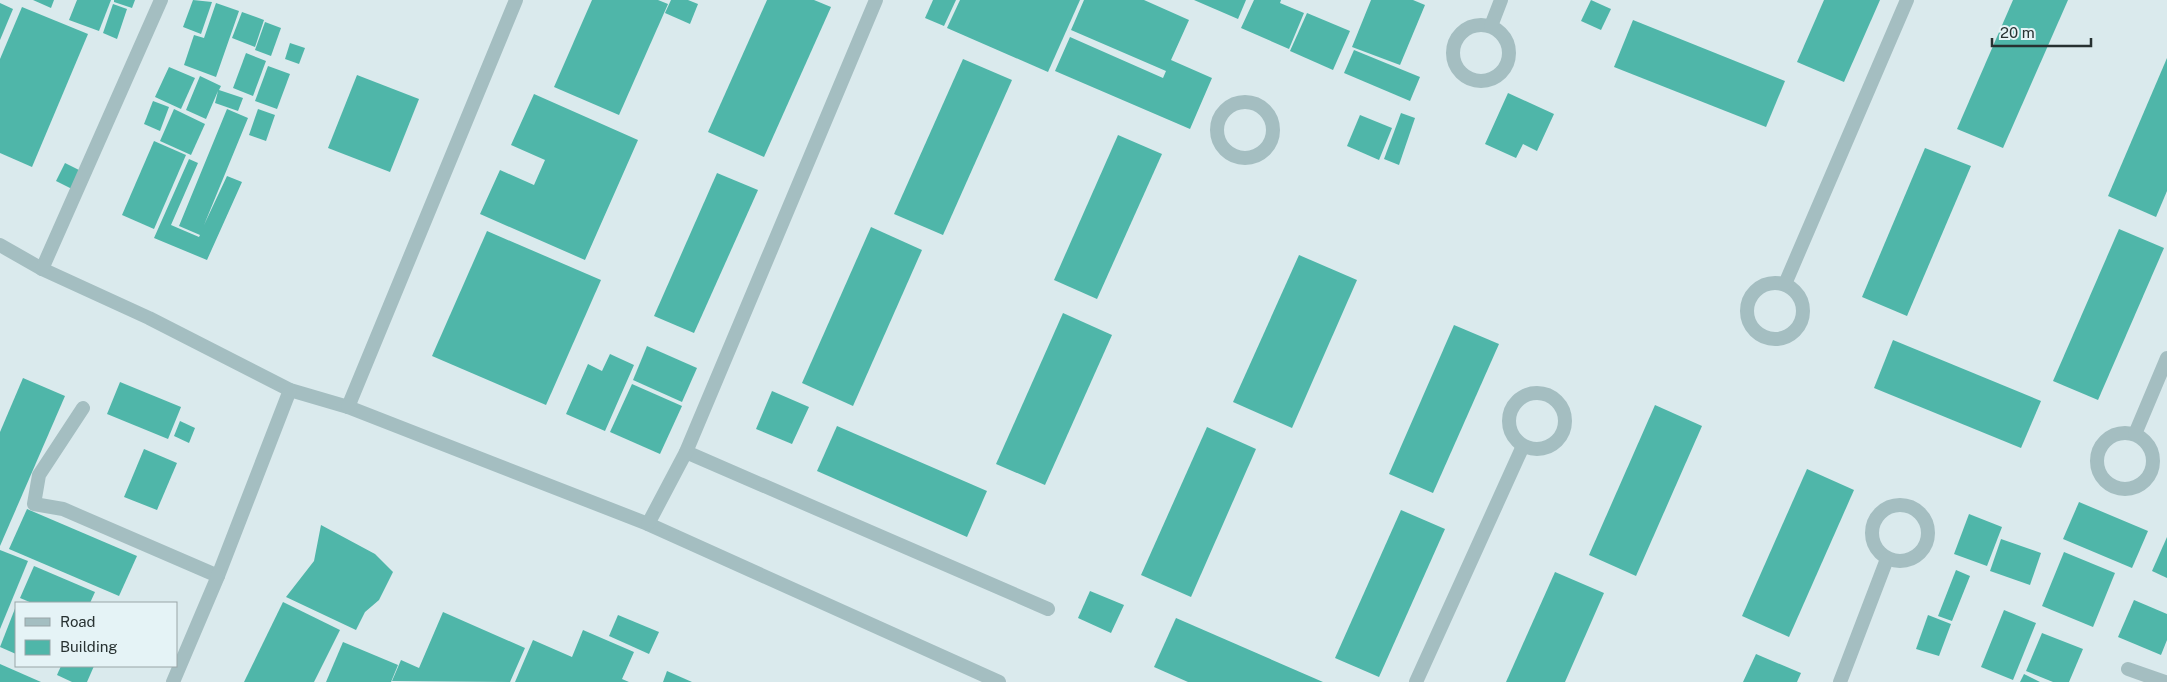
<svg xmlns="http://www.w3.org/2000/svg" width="2167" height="682" viewBox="0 0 2167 682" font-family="'Public Sans',sans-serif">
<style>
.building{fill:#4fb6a9}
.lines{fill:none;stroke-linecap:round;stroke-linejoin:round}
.service{stroke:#a4bec1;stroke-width:14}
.minor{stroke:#a4bec1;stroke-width:14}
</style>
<rect width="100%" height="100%" fill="#daeaed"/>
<!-- building -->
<g class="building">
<path d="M33 0H54L51 8Z"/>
<path d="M77 0H111L99 31 69 20Z"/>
<path d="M114 0H135L132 8 114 2Z"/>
<path d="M193 0 212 2 201 34 183 27Z"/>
<path d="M592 0H658L668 4 619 115 554 87Z"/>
<path d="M671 0H688L698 4 690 24 665 13Z"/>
<path d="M767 0H814L831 7 764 157 708 132Z"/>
<path d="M933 0H956L944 26 925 18Z"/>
<path d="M960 0H1080L1048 72 947 28Z"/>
<path d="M1084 0H1144L1189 20 1171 60 1212 78 1190 129 1055 71 1070 37 1163 78 1166 71 1071 30Z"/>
<path d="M1194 0H1246L1238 19Z"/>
<path d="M1254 0H1281L1280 3 1304 13 1289 49 1241 28Z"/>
<path d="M1371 0H1413L1425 5 1400 65 1352 47Z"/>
<path d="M1591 0 1611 9 1601 30 1581 21Z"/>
<path d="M1824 0H1880L1844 82 1797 62Z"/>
<path d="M2013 0H2068L2003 148 1957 129Z"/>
<path d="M0 3 13 9 0 40Z"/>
<path d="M216 3 239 11 216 77 184 65 194 35 204 38Z"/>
<path d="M113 4 127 9 117 39 103 33Z"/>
<path d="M22 7 88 34 32 167 0 153V59Z"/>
<path d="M242 12 264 20 255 47 232 38Z"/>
<path d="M1307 13 1350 31 1333 70 1290 51Z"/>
<path d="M1633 20 1785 81 1766 127 1614 67Z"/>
<path d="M265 22 281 28 271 56 255 50Z"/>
<path d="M290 43 305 48 299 64 285 59Z"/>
<path d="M1354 50 1420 77 1410 101 1344 73Z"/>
<path d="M246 53 266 61 253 96 233 88Z"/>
<path d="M2167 58V191L2156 217 2108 196Z"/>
<path d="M963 59 1012 80 943 235 894 214Z"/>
<path d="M268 66 290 74 277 109 255 101Z"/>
<path d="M169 67 195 78 181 109 155 97Z"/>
<path d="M357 75 419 99 390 172 328 148Z"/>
<path d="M200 76 221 86 219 90 243 98 238 111 215 103 218 91 206 119 186 110Z"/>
<path d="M1508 93 1554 114 1537 151 1523 144 1516 158 1485 144Z"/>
<path d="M534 94 638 140 585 260 480 214 500 170 534 185 545 160 511 145Z"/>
<path d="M153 101 169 107 160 131 144 124Z"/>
<path d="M174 109 205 124 191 155 160 141Z"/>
<path d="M227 109 248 118 204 225 227 176 242 182 207 260 154 238 189 159 198 163 171 225 199 237 200 235 179 226Z"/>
<path d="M258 109 275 115 266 141 249 135Z"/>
<path d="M1401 113 1415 118 1399 165 1384 159Z"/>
<path d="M1360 115 1392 128 1379 160 1347 146Z"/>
<path d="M1118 135 1162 154 1097 299 1054 280Z"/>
<path d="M154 141 186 155 154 229 122 215Z"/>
<path d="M1925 148 1971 166 1907 316 1862 297Z"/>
<path d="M65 163 83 172 74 190 56 181Z"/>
<path d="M717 173 758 190 694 333 654 316Z"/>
<path d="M871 227 922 250 853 406 802 383Z"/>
<path d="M2119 229 2164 248 2098 400 2053 381Z"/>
<path d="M487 231 601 280 546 405 432 356Z"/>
<path d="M1299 255 1357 280 1292 428 1233 402Z"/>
<path d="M1063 313 1112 335 1045 485 996 464Z"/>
<path d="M1454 325 1499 344 1433 493 1389 474Z"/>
<path d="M1893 340 2041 401 2021 448 1874 388Z"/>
<path d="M647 346 697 368 682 402 633 380Z"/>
<path d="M610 354 634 365 605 431 566 414 588 364 602 371Z"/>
<path d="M23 378 65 396 0 546V432Z"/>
<path d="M120 382 181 407 168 439 107 414Z"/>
<path d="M632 384 682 406 660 454 610 432Z"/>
<path d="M772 391 809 407 792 444 756 429Z"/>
<path d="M1655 405 1702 426 1636 576 1589 555Z"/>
<path d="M180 421 195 428 189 443 174 436Z"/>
<path d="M837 426 987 491 967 537 817 471Z"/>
<path d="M1207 427 1256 449 1191 597 1141 575Z"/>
<path d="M144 449 177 463 157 510 124 497Z"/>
<path d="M1807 469 1854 490 1789 637 1742 616Z"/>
<path d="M2079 502 2148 531 2132 568 2063 539Z"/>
<path d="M27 509 137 556 119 596 9 549Z"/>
<path d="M1401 510 1445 529 1379 677 1335 658Z"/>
<path d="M1969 514 2002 527 1987 566 1954 554Z"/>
<path d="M321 525 375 554 393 572 379 600 365 612 356 630 286 597 314 561Z"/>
<path d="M2167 537V578L2152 571Z"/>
<path d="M2001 539 2041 553 2030 585 1990 571Z"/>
<path d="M0 550 28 561 0 629Z"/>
<path d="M2064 552 2115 573 2093 627 2042 606Z"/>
<path d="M34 566 95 592 90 603H32L20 598Z"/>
<path d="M1956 570 1970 576 1952 621 1938 616Z"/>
<path d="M1555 572 1604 593 1565 682H1506Z"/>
<path d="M1090 591 1124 605 1111 633 1078 618Z"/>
<path d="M2134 600 2167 614V640L2161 655 2118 637Z"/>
<path d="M283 602 340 630 314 682H244Z"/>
<path d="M16 606V654L0 647Z"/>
<path d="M2004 610 2036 623 2013 680 1981 667Z"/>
<path d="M443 612 525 648 510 682 392 681 401 660 419 668Z"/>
<path d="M618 615 659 632 649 654 609 636Z"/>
<path d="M1928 615 1951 624 1939 656 1916 649Z"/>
<path d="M1176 618 1323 682H1188L1154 667Z"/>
<path d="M583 630 634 652 622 679 629 682H515L533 640 572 657Z"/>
<path d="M2042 633 2083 649 2069 682H2053L2026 671Z"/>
<path d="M343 642 398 665 391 682H326Z"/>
<path d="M1756 654 1801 673 1797 682H1743Z"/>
<path d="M0 664 41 682H0Z"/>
<path d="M61 666H94L87 682H72L57 675Z"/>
<path d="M667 671 692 682H663Z"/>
<path d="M2024 674 2040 682H2020Z"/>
</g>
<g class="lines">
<!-- service -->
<g class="service">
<path d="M83 408 39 475 34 504 63 509 218 576"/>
<path d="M686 452 1048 609"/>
</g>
<!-- minor -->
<g class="minor">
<circle cx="1481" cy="53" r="28"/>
<path d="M1491 26 1501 0"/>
<circle cx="1245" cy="130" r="28"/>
<path d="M0 245 42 269 149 318 290 390 348 407 648 524 999 682"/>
<path d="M42 269 161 0"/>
<circle cx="1775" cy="311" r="28"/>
<path d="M1785 284 1907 0"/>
<circle cx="1537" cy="421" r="28"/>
<path d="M348 407 516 0"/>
<circle cx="2125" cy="461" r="28"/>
<path d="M2135 434 2167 358"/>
<circle cx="1900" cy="533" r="28"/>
<path d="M648 524 686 452 876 0"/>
<path d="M2128 669 2165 682"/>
<path d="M173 682 218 576 290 390"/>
<path d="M1416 682 1523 446"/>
<path d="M1840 682 1887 559"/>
</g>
</g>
<!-- legend -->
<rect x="15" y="602" width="162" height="65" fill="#e5f3f6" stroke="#99a5a7"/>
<rect x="25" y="618" width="25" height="8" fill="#a4bec1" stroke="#99a5a7"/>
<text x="60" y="627" font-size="15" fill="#273131">Road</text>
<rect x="25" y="640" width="25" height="15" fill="#4fb6a9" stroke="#99a5a7"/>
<text x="60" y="652" font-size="15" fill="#273131">Building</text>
<!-- scale -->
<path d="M1992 38v8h99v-8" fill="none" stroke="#273131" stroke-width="2.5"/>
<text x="2000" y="38" font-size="15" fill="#273131" stroke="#e5f3f6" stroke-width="4" paint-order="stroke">20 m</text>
</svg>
